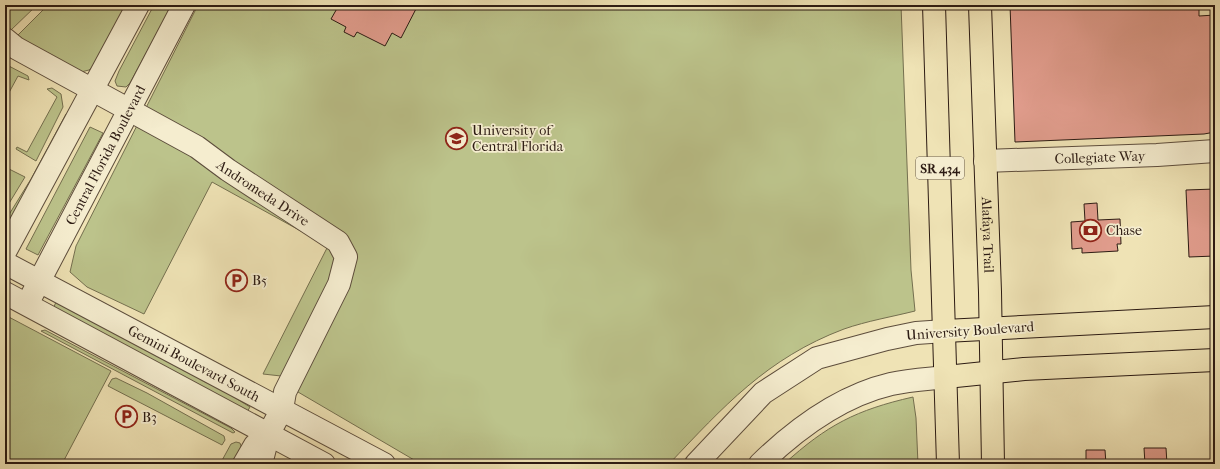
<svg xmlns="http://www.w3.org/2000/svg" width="1220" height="469" viewBox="0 0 1220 469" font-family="'IM FELL French Canon',serif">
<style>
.green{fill:#bcc38b;stroke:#746f4f}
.building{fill:#e09c8c;stroke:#2c1b13}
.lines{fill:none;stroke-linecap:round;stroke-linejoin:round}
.minor-casing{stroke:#5d4d3c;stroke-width:24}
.major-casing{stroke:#2c1b13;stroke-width:24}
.minor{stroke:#f5edcf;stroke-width:22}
.major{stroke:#efe3b5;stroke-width:22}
.labels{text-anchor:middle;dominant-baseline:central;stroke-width:3.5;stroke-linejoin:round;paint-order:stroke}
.shield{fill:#f5edcf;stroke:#685a4b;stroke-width:1}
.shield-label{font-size:13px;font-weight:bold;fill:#2c1b13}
.poi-label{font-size:14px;fill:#2c1b13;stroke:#f5edcf;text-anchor:start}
.street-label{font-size:14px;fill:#2c1b13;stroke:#f5edcf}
</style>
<rect width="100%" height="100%" fill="#efe3b5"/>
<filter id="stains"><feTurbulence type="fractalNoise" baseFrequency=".005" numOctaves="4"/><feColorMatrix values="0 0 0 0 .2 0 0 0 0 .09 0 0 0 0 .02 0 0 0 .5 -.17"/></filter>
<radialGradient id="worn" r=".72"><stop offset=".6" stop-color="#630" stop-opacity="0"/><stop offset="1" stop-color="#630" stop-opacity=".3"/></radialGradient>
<!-- green -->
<g class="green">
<path d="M5 5H37L11 30 5 23Z"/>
<path d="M48 5H128L96 64 89 70 81 72 30 45 17 36Z"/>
<path d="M154 5H172L130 83 126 87 117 86 115 81 119 71Z"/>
<path d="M198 5H901L911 270 915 311C891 317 867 321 844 329 767 358 723 407 669 464H421L298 392 281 376 263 374 328 246 212 182 144 314 87 287 70 272 76 246Z"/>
<path d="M5 64 28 76 29 80 18 76 5 100Z"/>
<path d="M52 88 61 94 63 107 36 161 16 149 17 147 27 152 57 97 47 89Z"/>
<path d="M66 114 69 118 5 230V221L31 179Z"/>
<path d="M90 127 103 133 38 255 26 249Z"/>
<path d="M5 167 25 177 5 210Z"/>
<path d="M56 302 229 394 250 407 247 412 53 309Z"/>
<path d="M5 315 111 371 62 464H5Z"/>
<path d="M45 330 231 428 235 432 233 433 41 331Z"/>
<path d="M116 378 147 393 224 436 225 440 222 445 108 386 112 379Z"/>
<path d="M913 397 916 418 918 464H784C827 425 856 410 913 397Z"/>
<path d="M236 442 240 443C243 450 238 457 235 464H220L231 444Z"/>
</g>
<!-- building -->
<g class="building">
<path d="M339 5H418L401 38 392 33 385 46 357 32 354 37 344 32 346 27 331 19Z"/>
<path d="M1010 5H1199V16L1215 15V132L1204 134 1015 142Z"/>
<path d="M1215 189V256L1189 257 1186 190Z"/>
<path d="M1097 203 1098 220 1120 219 1121 244H1117L1118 251 1082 253V248L1072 249 1071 222 1085 221 1084 204Z"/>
<path d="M1144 448H1166L1167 464H1145Z"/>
<path d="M1086 450H1105L1106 464H1086Z"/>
</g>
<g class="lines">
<defs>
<g id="minor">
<path id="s1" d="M5 39 16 48 197 147 228 170 338 242 346 257 339 284 285 392 282 409 269 433 261 464"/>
<path id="s2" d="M985 161 1157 155 1215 151"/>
<path d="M5 252 138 5"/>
<path id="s3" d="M5 263 384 464"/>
<path d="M5 293 324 464"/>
<path id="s4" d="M32 295 184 5"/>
<path d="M244 464 255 445 265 437"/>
<path d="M696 464 763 393 817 358 887 339 916 333 945 331"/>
<path d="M760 464C797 428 840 396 891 384 909 380 928 379 946 377"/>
</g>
<g id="major">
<path d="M934 5 948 464"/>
<path id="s5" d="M980 5 990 292 993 464"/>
<path d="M945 331 1215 317"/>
<path d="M946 377 1024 369 1215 360"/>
</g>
</defs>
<!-- minor casing -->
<use href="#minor" class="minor-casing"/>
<!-- major casing -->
<use href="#major" class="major-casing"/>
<!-- minor -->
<use href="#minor" class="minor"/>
<!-- major -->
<use href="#major" class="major"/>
</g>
<!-- icons -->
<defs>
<symbol id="university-ring" viewBox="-11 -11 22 22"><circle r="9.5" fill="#f5edcf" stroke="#8f2418" stroke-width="1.5"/><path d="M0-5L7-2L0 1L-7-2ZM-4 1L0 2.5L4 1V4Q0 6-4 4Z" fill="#8f2418"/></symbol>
<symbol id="bank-ring" viewBox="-11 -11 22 22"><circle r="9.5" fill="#f5edcf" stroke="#8f2418" stroke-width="1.5"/><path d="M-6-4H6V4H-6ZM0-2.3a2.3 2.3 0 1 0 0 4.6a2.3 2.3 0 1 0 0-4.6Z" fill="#8f2418"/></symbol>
<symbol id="parking-ring" viewBox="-11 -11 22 22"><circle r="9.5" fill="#f5edcf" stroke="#8f2418" stroke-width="1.5"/><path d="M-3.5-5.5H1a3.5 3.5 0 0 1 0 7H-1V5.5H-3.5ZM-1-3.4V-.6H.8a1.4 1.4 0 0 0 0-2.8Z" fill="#8f2418"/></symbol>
</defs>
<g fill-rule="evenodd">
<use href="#university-ring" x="444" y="126" width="25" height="25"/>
<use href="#bank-ring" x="1078" y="218" width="25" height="25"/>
<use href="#parking-ring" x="224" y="268" width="25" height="25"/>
<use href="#parking-ring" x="114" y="404" width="25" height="25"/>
</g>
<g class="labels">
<!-- shield labels -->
<rect class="shield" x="916" y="157" width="48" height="22" rx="3"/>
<g class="shield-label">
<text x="940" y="168">SR 434</text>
</g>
<!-- poi labels -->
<g class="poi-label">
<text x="472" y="130">University of<tspan x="472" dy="16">Central Florida</tspan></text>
<text x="1106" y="230">Chase</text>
<text x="252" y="280">B5</text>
<text x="142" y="417">B3</text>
</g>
<!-- street labels -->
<g class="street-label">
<text stroke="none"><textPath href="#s4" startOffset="158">Central Florida Boulevard</textPath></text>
<text stroke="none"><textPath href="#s2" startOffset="115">Collegiate Way</textPath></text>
<text stroke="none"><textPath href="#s1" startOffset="301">Andromeda Drive</textPath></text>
<text stroke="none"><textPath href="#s5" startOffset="230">Alafaya Trail</textPath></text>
<text transform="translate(970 331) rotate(-4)">University Boulevard</text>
<text stroke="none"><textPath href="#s3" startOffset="214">Gemini Boulevard South</textPath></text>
</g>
</g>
<!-- margin -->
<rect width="1220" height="469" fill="none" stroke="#efe3b5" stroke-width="20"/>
<rect x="6" y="6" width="1208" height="457" fill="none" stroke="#2c1b13" stroke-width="2"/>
<rect x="10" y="10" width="1200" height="449" fill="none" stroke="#2c1b13"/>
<rect width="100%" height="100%" filter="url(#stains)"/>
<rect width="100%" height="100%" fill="url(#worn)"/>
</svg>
